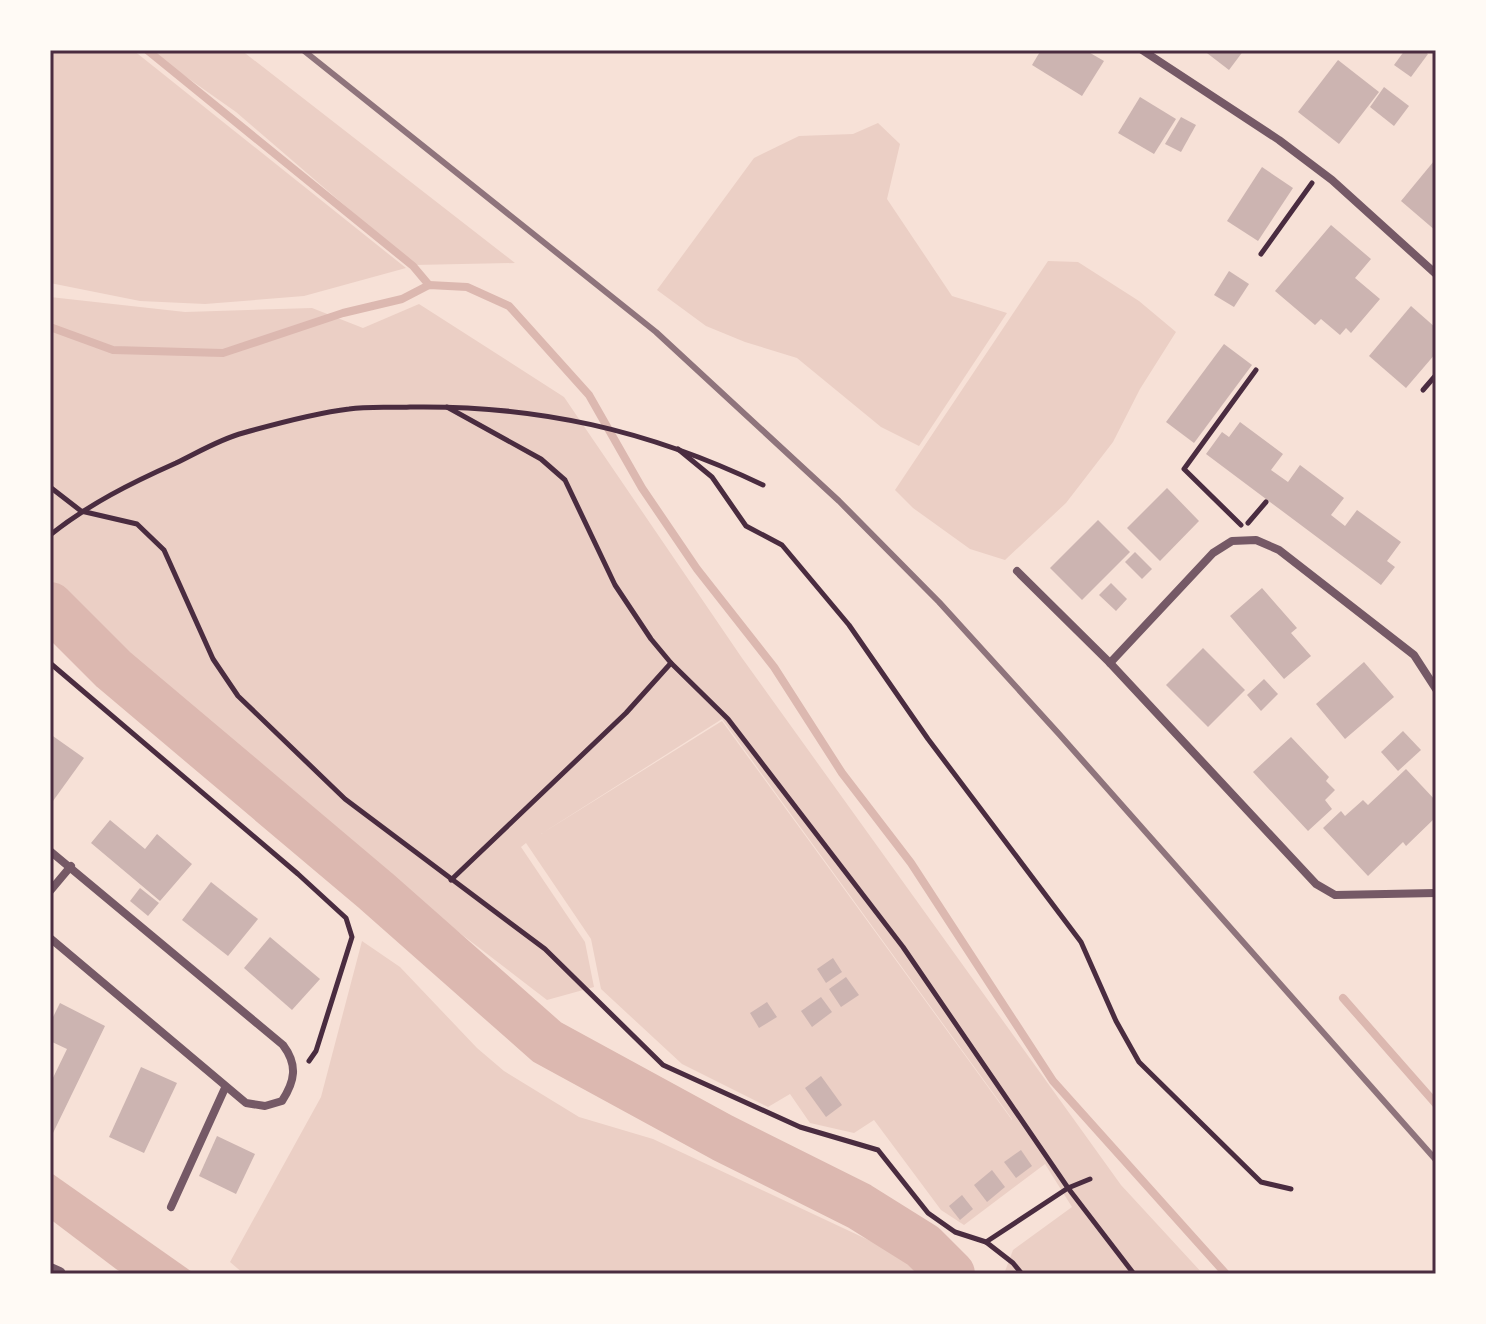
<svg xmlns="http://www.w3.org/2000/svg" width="1486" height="1324" viewBox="0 0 1486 1324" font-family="'Asap Condensed',sans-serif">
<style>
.green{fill:#ebcfc5;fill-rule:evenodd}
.water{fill:#dcb8b0}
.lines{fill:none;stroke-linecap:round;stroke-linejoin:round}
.stream{stroke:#dcb8b0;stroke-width:8}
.river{stroke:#dcb8b0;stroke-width:48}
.building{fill:#ccb4b1}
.path{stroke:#4a2c40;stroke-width:5}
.minor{stroke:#755966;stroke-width:8}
.tertiary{stroke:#755966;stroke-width:14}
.rail{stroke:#8f747c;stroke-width:6}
.neatline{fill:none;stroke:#4a2c40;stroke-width:3}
</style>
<rect width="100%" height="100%" fill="#f7e1d7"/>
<!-- green -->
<g class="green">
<path d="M50 50H133L406 268 304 296 205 304 140 301 50 283Z"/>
<path d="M148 50H241L515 263 414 265 236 112Z"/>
<path d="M878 123 900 144 887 199 952 296 1007 313 919 446 881 427 797 358 745 342 706 326 657 290 754 158 799 136 853 134Z"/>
<path d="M1048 261 1078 262 1139 301 1176 332 1140 389 1113 442 1066 503 1005 560 970 549 913 508 895 490Z"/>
<path d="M50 297 185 312 312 308 363 328 419 304 564 397 742 658 1121 1185 1203 1274H1004L1013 1250 1072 1207 1045 1164 964 1225 941 1210 874 1120 854 1133 810 1123 790 1094 768 1107 682 1064 601 989 591 939 526 843 521 847 585 942 594 987 547 1000 345 845 50 582ZM722 719 1012 1119V1120L722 721 541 834Z"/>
<path d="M362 941 400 967 477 1048 504 1071 579 1117 653 1139 909 1259 922 1274H244L230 1262 321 1097Z"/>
</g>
<!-- water -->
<path class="water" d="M50 1172 195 1274H124L116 1269 50 1219Z"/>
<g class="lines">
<!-- stream -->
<g class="stream">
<path d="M147 50 413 266 429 285"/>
<path d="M50 327 113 350 223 353 343 313 402 299 429 285 467 287 509 306 589 395 642 488 697 569 774 667 842 773 911 863 1053 1081 1226 1274"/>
<path d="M1343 998 1436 1104"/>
</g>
<!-- river -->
<path class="river" d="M50 606 113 669 376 891 547 1042 723 1138 859 1206 923 1246 951 1274"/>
</g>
<!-- building -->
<g class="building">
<path d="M1041 50H1085L1104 61 1082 96 1032 65Z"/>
<path d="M1203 50H1244L1229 70Z"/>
<path d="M1405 50H1423L1428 54 1411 77 1394 65Z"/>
<path d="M1338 60 1379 92 1339 144 1298 112Z"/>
<path d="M1384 87 1409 106 1394 126 1370 107Z"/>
<path d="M1140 97 1176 119 1154 154 1118 133Z"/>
<path d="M1181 117 1196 125 1181 152 1165 144Z"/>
<path d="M1434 161 1436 162V231L1401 201Z"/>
<path d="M1262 167 1293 188 1258 241 1227 221Z"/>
<path d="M1331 225 1371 259 1355 278 1380 299 1351 333 1346 328 1340 335 1321 319 1315 325 1275 291Z"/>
<path d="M1229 271 1249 284 1234 307 1214 295Z"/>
<path d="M1411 306 1436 328V353L1406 388 1369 356Z"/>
<path d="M1224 344 1252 365 1194 443 1166 422Z"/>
<path d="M1240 422 1283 454 1271 470 1288 482 1300 465 1344 498 1331 515 1345 526 1357 510 1401 542 1387 561 1395 567 1381 585 1206 454 1222 432 1229 437Z"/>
<path d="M1167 488 1199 521 1160 561 1127 528Z"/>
<path d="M1098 520 1130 552 1082 600 1050 568Z"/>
<path d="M1135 552 1152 569 1142 579 1125 562Z"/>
<path d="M1111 583 1127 599 1116 611 1099 595Z"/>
<path d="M1262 588 1297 628 1291 633 1311 656 1284 679 1230 616Z"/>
<path d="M1203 648 1245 690 1208 727 1166 685Z"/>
<path d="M1364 662 1394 697 1345 739 1316 704Z"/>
<path d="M1264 679 1278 694 1261 711 1247 695Z"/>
<path d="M1403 731 1421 750 1398 771 1381 752Z"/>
<path d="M50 734 84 758 53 801 50 799Z"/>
<path d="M1291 737 1329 777 1326 781 1335 790 1325 800 1332 809 1308 831 1253 772Z"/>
<path d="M1406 769 1436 801V817L1406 846 1403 842 1368 876 1323 828 1341 811 1345 816 1363 800 1368 805Z"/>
<path d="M110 820 145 849 157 834 192 864 160 901 91 843Z"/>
<path d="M211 882 258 919 228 956 182 920Z"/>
<path d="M140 888 159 903 148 916 130 901Z"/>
<path d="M270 937 320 979 292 1010 244 968Z"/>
<path d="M833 958 842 972 826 983 817 969Z"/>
<path d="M846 977 859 995 841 1007 829 989Z"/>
<path d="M821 997 832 1012 812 1027 801 1011Z"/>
<path d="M767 1002 777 1017 759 1028 750 1013Z"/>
<path d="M60 1003 105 1026 53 1133 50 1132V1084L67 1049 50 1041V1023Z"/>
<path d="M141 1067 177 1083 144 1153 109 1137Z"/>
<path d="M821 1076 842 1105 826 1117 805 1088Z"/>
<path d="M217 1136 255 1154 236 1194 199 1176Z"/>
<path d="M1021 1150 1032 1166 1016 1178 1004 1162Z"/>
<path d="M992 1170 1005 1187 987 1202 974 1185Z"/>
<path d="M962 1195 973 1209 960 1220 949 1206Z"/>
</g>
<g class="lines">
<!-- path -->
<g class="path">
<path d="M1261 254 1312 183"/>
<path d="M1423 390 1436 375"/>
<path d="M447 407 541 459 565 480 615 585 651 639 671 663 728 719 903 947 1068 1188 1134 1274"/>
<path d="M678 449 712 477 746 526 782 545 849 625 928 739 1081 942 1116 1021 1139 1062 1261 1182 1291 1189"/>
<path d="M50 487 81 511 137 524 164 550 213 659 238 696 345 799 545 949 663 1065 800 1127 878 1150 928 1213 955 1232 986 1242"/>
<path d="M1248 523 1266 502"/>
<path d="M1241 525 1184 469 1256 370"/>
<path d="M50 535C89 504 131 483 176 463 197 453 220 439 243 433 275 424 316 413 349 409 369 406 390 408 410 407 538 405 648 430 763 485"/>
<path d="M50 663 298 874 346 918 352 937 316 1051 309 1061"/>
<path d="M451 880 626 713 671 663"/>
<path d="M1022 1274 1013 1263 986 1242 1068 1188 1090 1179"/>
</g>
<!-- minor -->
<g class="minor">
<path d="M1142 50 1279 140 1332 180 1436 274"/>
<path d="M1017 571 1110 663 1316 884 1335 895 1436 893"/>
<path d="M1110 663 1213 553 1232 541 1256 540 1279 550 1414 655 1436 689"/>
<path d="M50 851 283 1045C298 1065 295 1081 282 1101L265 1106 246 1103 50 938"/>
<path d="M50 891 71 866"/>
<path d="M171 1207 225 1088"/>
</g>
<!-- tertiary -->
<path class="tertiary" d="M50 1270 59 1274"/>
<!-- rail -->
<path class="rail" d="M303 50 656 332 839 501 939 602 1059 734 1436 1160"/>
</g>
<!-- border -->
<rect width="1486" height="1324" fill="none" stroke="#fffaf5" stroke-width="104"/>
<rect x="52" y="52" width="1382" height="1220" class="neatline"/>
</svg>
